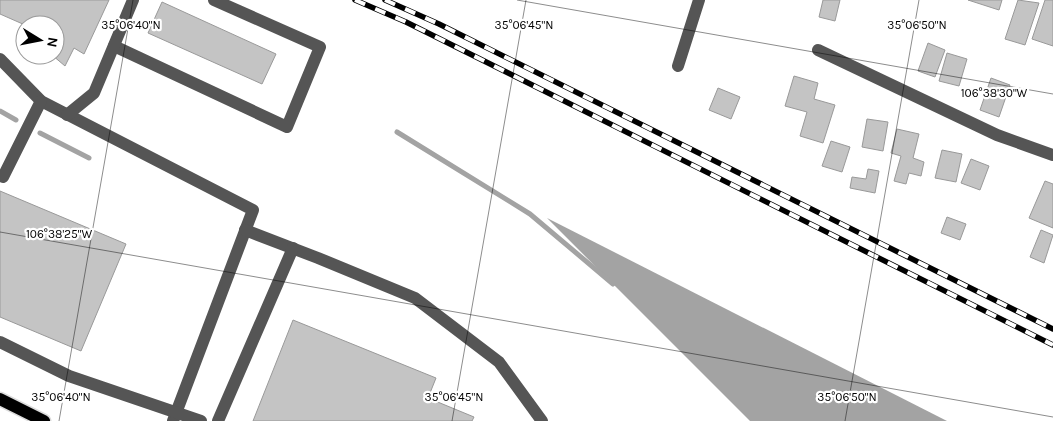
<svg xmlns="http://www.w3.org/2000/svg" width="1053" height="421" viewBox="0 0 1053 421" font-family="Karla,sans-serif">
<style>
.water{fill:#a3a3a3}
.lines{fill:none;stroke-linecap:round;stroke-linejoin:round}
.stream{stroke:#a3a3a3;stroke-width:5}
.building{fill:#c4c4c4;stroke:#999}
.major-casing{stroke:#dbdbdb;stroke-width:15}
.minor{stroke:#555;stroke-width:12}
.major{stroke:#000;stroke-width:12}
.rail-casing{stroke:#000;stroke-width:5.5}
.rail{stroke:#fff;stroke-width:4;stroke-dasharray:11;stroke-linecap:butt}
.ticks{fill:none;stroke:#000;stroke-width:1;stroke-opacity:0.45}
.ticks-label{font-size:12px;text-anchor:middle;fill:#000;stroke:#fff;stroke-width:4.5;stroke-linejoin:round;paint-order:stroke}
</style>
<rect width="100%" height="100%" fill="#fff"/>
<!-- water -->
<path class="water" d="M547 218 947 421H750Z"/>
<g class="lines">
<!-- stream -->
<g class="stream">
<path d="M0 111 16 120"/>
<path d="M397 132 530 214 613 284"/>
<path d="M40 133 89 158"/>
</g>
</g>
<!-- building -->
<g class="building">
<path d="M0 0H109L84 54 74 48 65 66 52 55H55V25H25L0 14Z"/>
<path d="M823 0H840L835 21 819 17Z"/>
<path d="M968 0H1002L999 10Z"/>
<path d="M1018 0 1039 3 1025 45 1005 39Z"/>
<path d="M1045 0H1053V46L1032 39Z"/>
<path d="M162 2 276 54 262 84 148 33Z"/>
<path d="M928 43 945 50 935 77 918 71Z"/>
<path d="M947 53 967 59 959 86 939 81Z"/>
<path d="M794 76 818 83 814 99 835 105 823 143 800 136 807 112 785 106Z"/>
<path d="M991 78 1010 85 999 117 980 110Z"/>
<path d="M718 88 740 97 731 119 709 110Z"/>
<path d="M867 119 888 122 883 151 862 147Z"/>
<path d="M897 129 919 134 913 158 924 162 921 176 909 173 906 184 894 181 901 156 891 153Z"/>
<path d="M831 141 850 147 842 172 822 166Z"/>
<path d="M942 150 962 154 956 182 935 178Z"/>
<path d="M971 159 989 166 980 190 961 183Z"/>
<path d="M868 169 879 171 875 193 850 188 852 177 866 179Z"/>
<path d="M1045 181 1053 184V228L1029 218Z"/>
<path d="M0 191 126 244 81 351 0 317Z"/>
<path d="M947 217 966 224 960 240 941 233Z"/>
<path d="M1041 230 1053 235 1044 263 1030 257Z"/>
<path d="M293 320 436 378 428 398 474 417 472 421H253Z"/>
</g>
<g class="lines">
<defs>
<path id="major" d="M0 399 44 421"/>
</defs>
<!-- major casing -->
<use href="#major" class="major-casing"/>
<!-- minor -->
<g class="minor">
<path d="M114 46 287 127 320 47 214 0"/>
<path d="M818 50 997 135 1053 155"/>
<path d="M0 59 41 101 253 210 173 421"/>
<path d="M678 66 699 0"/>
<path d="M67 115 94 93 133 0"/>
<path d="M3 177 41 101"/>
<path d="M245 230 318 258 415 298 499 362 542 421"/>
<path d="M0 342 69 376 201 421"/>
<path d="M218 421 293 248"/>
</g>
<!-- major -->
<use href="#major" class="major"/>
<defs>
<g id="rail">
<path d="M355 0 406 22 1053 345"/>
<path d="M385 0 439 24 1053 329"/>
</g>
</defs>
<!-- rail casing -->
<use href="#rail" class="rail-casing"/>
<!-- rail -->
<use href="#rail" class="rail"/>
</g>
<!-- ticks -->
<path class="ticks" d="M517 0 1053 94M0 232 1053 417M59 421 133 0M452 421 526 0M845 421 919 0"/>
<g class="ticks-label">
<text x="131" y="29">35°06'40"N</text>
<text x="524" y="29">35°06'45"N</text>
<text x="917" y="29">35°06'50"N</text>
<text x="994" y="97">106°38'30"W</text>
<text x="59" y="238">106°38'25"W</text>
<text x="61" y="401">35°06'40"N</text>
<text x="454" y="401">35°06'45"N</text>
<text x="847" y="401">35°06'50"N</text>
</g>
<!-- north arrow -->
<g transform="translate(40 40) rotate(100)"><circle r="24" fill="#ffffff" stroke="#999999"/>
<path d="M0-4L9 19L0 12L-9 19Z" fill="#000000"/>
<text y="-8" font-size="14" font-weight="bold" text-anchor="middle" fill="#000000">N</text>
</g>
</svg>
